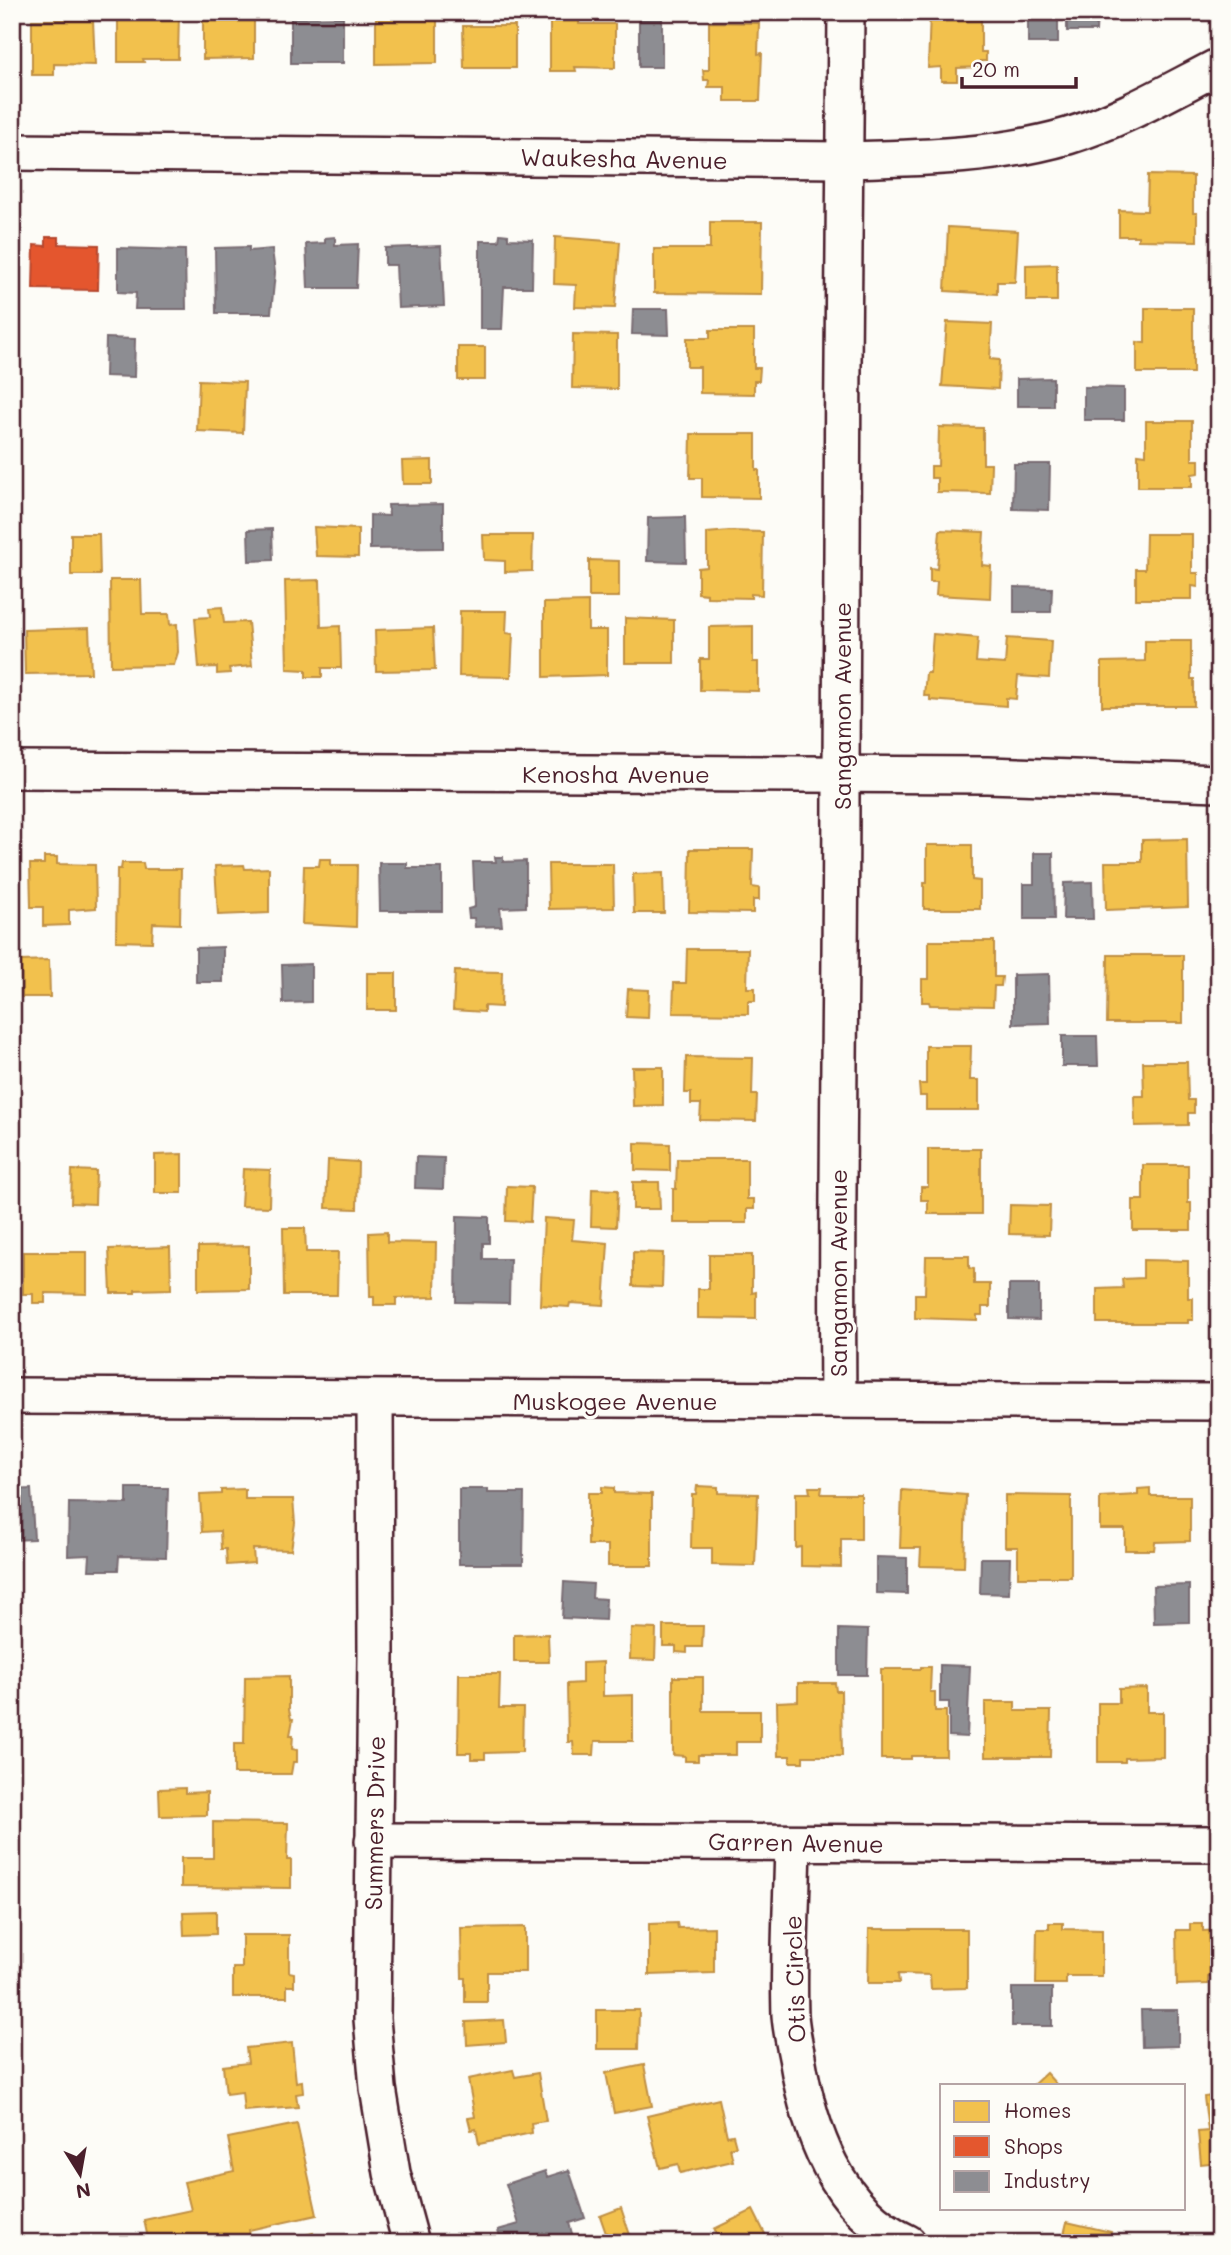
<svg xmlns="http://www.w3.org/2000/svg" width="1231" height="2255" viewBox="0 0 1231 2255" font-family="Mali,sans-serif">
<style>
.homes{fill:#f2c14e;stroke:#c09044;stroke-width:2}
.shops{fill:#e4572e;stroke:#b6462d;stroke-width:2}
.industry{fill:#8d8d92;stroke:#796c73;stroke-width:2}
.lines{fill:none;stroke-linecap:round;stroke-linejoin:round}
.minor-casing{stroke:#4a1f2b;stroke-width:40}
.minor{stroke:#fdfcf7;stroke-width:35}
.labels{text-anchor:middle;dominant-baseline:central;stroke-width:7;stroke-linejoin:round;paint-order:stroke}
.street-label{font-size:24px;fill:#4a1f2b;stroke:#fdfcf7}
</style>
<rect width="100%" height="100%" fill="#fdfcf7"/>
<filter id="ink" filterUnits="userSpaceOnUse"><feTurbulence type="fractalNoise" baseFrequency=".0143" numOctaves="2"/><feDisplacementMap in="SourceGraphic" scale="14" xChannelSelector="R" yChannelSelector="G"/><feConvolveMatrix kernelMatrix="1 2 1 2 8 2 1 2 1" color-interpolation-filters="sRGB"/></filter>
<g filter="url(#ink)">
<!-- homes -->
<g class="homes">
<path d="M118 12H179L178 59H143L144 62H118Z"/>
<path d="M203 12H254V58L203 59Z"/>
<path d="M376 12H424V19H437V63L376 64Z"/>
<path d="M550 12H580L579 24H615V68L575 67 576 71H550Z"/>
<path d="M930 12H981V52H986V61H980L981 67 957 68V81H941V67L928 68Z"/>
<path d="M32 20H93L95 65 54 64V75H32Z"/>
<path d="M709 22 759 23 758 54 762 53 760 101H725V87H708L709 80H704L703 70H709Z"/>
<path d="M463 26H515V68H464Z"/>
<path d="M1148 175 1193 176V213H1197V241L1138 240V236H1119V210L1147 211Z"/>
<path d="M710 222H762L761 294 654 293V249H710Z"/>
<path d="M948 227 1018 231 1015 282H997V294L945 291Z"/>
<path d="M555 237 620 242 615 308 575 307 576 285 554 284Z"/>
<path d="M1057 264V301H1026V265Z"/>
<path d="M1145 308H1193V373H1137V342L1145 343Z"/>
<path d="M947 322 992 324 990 359 999 360 998 389 942 386Z"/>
<path d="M710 330H754V368H760L759 381H754V394L700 393V367H687V338H710Z"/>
<path d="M573 334 617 335V389L572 388Z"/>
<rect x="458" y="347" width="27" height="33"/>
<path d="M199 380 245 382 243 433 197 431Z"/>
<path d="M1146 421H1192V460H1199V473L1192 474V487H1138V454L1146 455Z"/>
<path d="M939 427 983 428V464H991L990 493 937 492V478H931V466H938Z"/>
<path d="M691 434H756V470H759V498L702 497V478H690Z"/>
<path d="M432 460V484H403L402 461Z"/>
<path d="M314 527 358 529V557L316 556Z"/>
<path d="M940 530 984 532 982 565 991 566 990 598 936 595 937 582H930V568L937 569Z"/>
<path d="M729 531 763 532 762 595 751 594V598L707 597V594L698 593V568L707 567V533Z"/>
<path d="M71 534H99L100 575H71Z"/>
<path d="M1146 534H1192V573H1198V587L1192 586V599H1136V569H1145Z"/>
<path d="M483 535H533L532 571 505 572V561L484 560Z"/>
<path d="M589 560 619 561V597H589Z"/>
<path d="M110 580H141L142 614H169L170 625 177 624 178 652 174 665 111 666Z"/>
<path d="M320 580 321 627 340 626 341 668H322V677H306V670L287 669 285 581Z"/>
<path d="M588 602V630H607V675L544 677V603Z"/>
<path d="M222 607 224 623 248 622 252 666 229 668 230 673 217 674V667L199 668 195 618 210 617 209 608Z"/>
<path d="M460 611H507L506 633 513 634 511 677 459 676Z"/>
<path d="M625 618 674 620V663H625Z"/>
<path d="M753 626V662H758V691L700 690V659H709V627Z"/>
<path d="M89 628 91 673 25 674 24 630Z"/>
<path d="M433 628 435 670 376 671 375 630Z"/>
<path d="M933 634 978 638 976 662 1005 664 1007 638 1051 641 1049 678 1018 676 1016 699 1006 698V706L930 700V696H924L926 673H930Z"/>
<path d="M1145 641H1191V679H1194V706H1102V662L1145 661Z"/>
<path d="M1187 839 1188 907 1106 910 1105 862H1142V840Z"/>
<path d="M927 845H972V880L980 881V909H924V883H927Z"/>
<path d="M690 849H753L752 887 759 888V900H753V913L689 912Z"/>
<path d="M44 857H57V864L95 865 96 908 69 910V925L43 926V907H31L30 864H44Z"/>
<path d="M320 859H331V865H357L356 927 302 924 304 866H319Z"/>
<path d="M122 863H143L144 869H181L180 924 153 923 152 942 116 941 117 869H121Z"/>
<path d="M548 864H613L614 908 549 909Z"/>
<path d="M244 865 245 869 269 868V913L218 915 215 866Z"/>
<path d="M663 873 664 913H634L633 874Z"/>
<path d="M929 941H994V977H1002L1001 986H994L993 1006 930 1005 929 1002H922V979H929Z"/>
<path d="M687 949H748L747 988H755V1001H748V1014L673 1013 674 983H686Z"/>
<path d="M1108 955H1183V1023H1107Z"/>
<path d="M49 960 50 997H22L21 961Z"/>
<path d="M455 971 502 972 501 1007 484 1006V1012L453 1010Z"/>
<rect x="367" y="973" width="29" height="37"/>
<path d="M628 989 649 990 648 1018 626 1017Z"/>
<path d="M926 1046H971L970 1080H979V1110H926V1096H920L919 1084H926Z"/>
<path d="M686 1057 753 1058 752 1095H757L756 1121 700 1120 701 1104H691V1093H685Z"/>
<path d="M1143 1062H1187L1188 1100H1194V1113H1188V1125L1135 1126 1134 1096H1144Z"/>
<path d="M632 1067H663V1105L633 1106Z"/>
<path d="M635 1143 670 1144V1171L635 1170Z"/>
<path d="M928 1149H981V1214H928V1200H921V1187H928Z"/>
<path d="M182 1154V1193H155V1155Z"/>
<path d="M677 1159H747V1199H754V1209H747V1223H673V1189H676Z"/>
<path d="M328 1160 358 1162 357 1209 326 1208Z"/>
<path d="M1143 1165H1188V1203H1191V1230H1133V1200H1143Z"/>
<path d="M243 1169 270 1170 269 1207 241 1206Z"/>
<path d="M72 1170 96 1171 95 1204 71 1203Z"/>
<path d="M633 1182H659L660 1209H633Z"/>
<path d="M507 1186 532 1187 530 1222 506 1221Z"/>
<path d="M592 1189 618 1190 616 1227 591 1226Z"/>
<path d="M1010 1205 1050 1206 1049 1235 1009 1234Z"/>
<path d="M544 1218 574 1220 572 1240 608 1243 604 1305 570 1303 569 1307 540 1305Z"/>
<path d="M283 1228H305L306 1252H338L337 1295H284Z"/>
<path d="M387 1232V1242L436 1243 435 1297 396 1298V1305H374V1297H370L369 1233Z"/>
<path d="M249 1246V1289L198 1290V1247Z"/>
<path d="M170 1247 171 1289 135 1290V1293H111L109 1249Z"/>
<path d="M23 1252H87V1294L45 1293V1303H33V1294H23Z"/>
<path d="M633 1252 663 1253 662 1287 633 1286Z"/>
<path d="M709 1255H752V1293L756 1292V1319L698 1318V1289H709Z"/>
<path d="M926 1256H969V1268L974 1269V1284H990V1307H982V1315H977V1320L915 1318V1294H925Z"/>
<path d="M1143 1260 1188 1261V1298H1193V1320H1188V1323H1097V1289L1123 1288 1122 1279 1143 1278Z"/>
<path d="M697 1486 718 1487V1493L758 1494 755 1566 712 1565V1548H691L692 1494H696Z"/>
<path d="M602 1487 614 1488V1493L652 1494V1566H608V1545H588V1493H602Z"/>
<path d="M809 1487H822L821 1494H861V1539H841V1567L801 1566V1547L796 1548V1493H810Z"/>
<path d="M1150 1488V1496H1190V1541L1155 1542 1154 1550H1125V1529H1100V1497L1138 1495V1489Z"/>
<path d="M245 1489V1499H293L295 1523 291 1550 253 1549 254 1563 227 1565 226 1549H221L220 1531 202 1532 200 1495 221 1494V1490Z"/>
<path d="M902 1490 966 1495 964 1567 920 1566 921 1548H900Z"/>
<path d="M1005 1495 1071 1496V1577H1018V1547H1005Z"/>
<path d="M663 1626H703L702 1647H687V1653L676 1652V1646H663Z"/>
<path d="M631 1628 656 1629 655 1660 630 1659Z"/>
<path d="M548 1634 549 1662H514V1635Z"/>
<path d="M603 1662V1696L633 1695V1741H595L594 1755H574L573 1742H568L567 1684 582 1683V1663Z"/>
<path d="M921 1667H931L930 1692H935V1711H946V1756H911V1759H881V1669H921Z"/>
<path d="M459 1674H500L499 1708H523L522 1752 485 1753V1759H471V1753H458Z"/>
<path d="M289 1676V1710L291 1719H293L290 1735H293L292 1749 297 1750V1762H293L291 1774H234V1744H244L245 1677Z"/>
<path d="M673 1677H703V1711H760V1742H736V1755H698V1761H685V1756L673 1755Z"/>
<path d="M798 1683H835L836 1691H841L842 1756H803V1762H790V1756H778L777 1702 798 1701Z"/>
<path d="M1147 1688V1712H1163V1757L1125 1758V1762H1098V1703H1119V1689Z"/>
<path d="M985 1702H1015V1711H1051L1050 1757H985Z"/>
<path d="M185 1788V1793L207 1792V1815L160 1816 159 1789Z"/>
<path d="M213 1822 288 1823 287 1860H291V1888L181 1887V1858H213Z"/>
<path d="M216 1911V1934L184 1935 183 1912Z"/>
<path d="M677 1923 678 1928 714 1927V1973L649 1975V1924Z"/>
<path d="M1049 1923H1063V1929L1102 1930V1976H1066V1984H1036L1037 1929H1049Z"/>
<path d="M1190 1924H1203V1931L1219 1930V1977H1208V1984L1177 1985 1176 1930H1190Z"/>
<path d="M525 1927V1972H487V2002H465V1978H462L461 1928Z"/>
<path d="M869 1929H967V1988L931 1989 930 1975 898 1974 899 1983H868Z"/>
<path d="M242 1935H289V1972L294 1973V1986H287V1997H233V1968H242Z"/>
<path d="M597 2010H639L638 2049H597Z"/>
<path d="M504 2020 506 2042 467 2045 466 2022Z"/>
<path d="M292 2043 296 2082 302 2081 303 2093 296 2094 298 2107 244 2111 242 2092 226 2094 223 2066 248 2063 246 2048Z"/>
<path d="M644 2065 652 2106 614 2113 606 2073Z"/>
<path d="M513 2070 515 2077 538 2073 546 2121 531 2123 532 2133 479 2144 476 2129 471 2130 468 2118 475 2117 468 2079Z"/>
<path d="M1046 2073 1057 2085H1033Z"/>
<path d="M1219 2095V2162L1201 2164 1198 2132 1208 2131 1204 2097Z"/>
<path d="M719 2099 727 2136 733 2135 736 2146 730 2148 733 2161 680 2173 678 2164 660 2168 647 2116Z"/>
<path d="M297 2124 317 2215 249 2230 250 2235 210 2243H149L144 2220 191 2210 184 2182 234 2171 228 2138Z"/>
<path d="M621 2208 630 2235 609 2242 600 2216Z"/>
<path d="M753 2210 769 2242 775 2239 777 2243H721L714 2229Z"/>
<path d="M1067 2222 1111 2232 1110 2236 1135 2243H1062Z"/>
<path d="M313 2233 317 2243H277Z"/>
</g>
<!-- shops -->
<path class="shops" d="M46 237H59V244L99 245 98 290 33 289 34 245 46 246Z"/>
<!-- industry -->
<g class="industry">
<rect x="1028" y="12" width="30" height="31"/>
<path d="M1067 12H1097L1096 31H1067Z"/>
<path d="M343 17V63H291V18Z"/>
<path d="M662 18V67H639V19Z"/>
<path d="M500 234 508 235V239L533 240 532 287H504L502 329H480V241H499Z"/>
<path d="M335 237V245L358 244 356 288H308L306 244 325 243V238Z"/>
<path d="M441 246 444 306 398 308 396 265H385V248Z"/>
<path d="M249 247V251L272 249 275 273 271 313H216L215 248Z"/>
<path d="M118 248 185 250 186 309H135L136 293 118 292Z"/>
<path d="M633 309H668L669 335 632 334Z"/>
<path d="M106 338 135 339 134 377 105 376Z"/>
<path d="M1053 378V406H1017V379Z"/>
<path d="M1084 387 1124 388V420H1084Z"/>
<path d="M1014 464H1050L1049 510 1013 509Z"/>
<path d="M443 504V548L370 549V515L389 516 388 505Z"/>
<path d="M685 517 686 562 647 561 648 518Z"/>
<path d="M272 529 273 560 249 561 248 530Z"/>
<path d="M1014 587 1052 588 1051 612H1014Z"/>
<path d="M1034 853H1053L1054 919H1024V884H1034Z"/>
<path d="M495 857H503V862L526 861V907L500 908 502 926 475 927 474 918H469L468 909 475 907 473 862H496Z"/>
<path d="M379 863H407V868H442V911H380Z"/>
<path d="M1092 882 1093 919H1063L1064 883Z"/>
<path d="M223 947V982H196V948Z"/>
<path d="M311 964V1002L283 1003 282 965Z"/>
<path d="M1049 974 1050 1023 1013 1024V975Z"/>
<path d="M1062 1036H1097L1098 1066H1062Z"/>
<path d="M416 1157 444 1158 443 1189 415 1188Z"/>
<path d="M457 1216 489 1217V1243H483V1259H510L509 1303 456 1302Z"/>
<path d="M1009 1285H1039V1320L1009 1319Z"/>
<path d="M127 1488H168L166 1557 119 1556 118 1570H89L90 1555 68 1556 69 1503 127 1504Z"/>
<path d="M31 1489 34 1539 12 1540V1490Z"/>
<path d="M459 1489H488V1493H524L523 1564H459Z"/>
<path d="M876 1557 907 1558V1594L876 1593Z"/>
<path d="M981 1558H1010L1009 1594 980 1593Z"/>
<path d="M564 1582 593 1584 592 1598 606 1599 605 1620 562 1618Z"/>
<path d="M1189 1585V1622L1154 1623 1153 1586Z"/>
<path d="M839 1629 868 1630 867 1675H839Z"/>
<path d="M940 1665 970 1666 967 1737 949 1736V1702H940Z"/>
<rect x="1012" y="1988" width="40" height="38"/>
<path d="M1141 2010H1178V2046L1142 2047Z"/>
<path d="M569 2170 585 2218 569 2223 573 2237 555 2243H502L498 2230 519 2224 506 2184 545 2171 547 2177Z"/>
</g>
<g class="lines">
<defs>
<g id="minor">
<path d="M12 152 844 160C919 158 996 157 1068 136 1121 120 1170 91 1219 66"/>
<path d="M12 770 987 775 1219 783"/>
<path d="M12 1396 1219 1402"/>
<path d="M375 1399 376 1655 372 2019 378 2088 392 2173 411 2243"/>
<path d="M838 1400C836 1191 841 982 841 773 842 519 843 266 846 12"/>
<path d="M373 1841 1219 1844"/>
<path d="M793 1843C792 1900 788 1958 790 2015 791 2029 794 2043 797 2057 809 2130 836 2210 908 2243"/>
</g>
</defs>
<!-- minor casing -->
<use href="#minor" class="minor-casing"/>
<!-- minor -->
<use href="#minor" class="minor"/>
</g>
</g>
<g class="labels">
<!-- street labels -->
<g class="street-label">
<text transform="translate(624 158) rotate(1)">Waukesha Avenue</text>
<text transform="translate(841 706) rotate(-90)">Sangamon Avenue</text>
<text x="616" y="773">Kenosha Avenue</text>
<text transform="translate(837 1273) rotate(-90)">Sangamon Avenue</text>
<text x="615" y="1400">Muskogee Avenue</text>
<text transform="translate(374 1823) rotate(-89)">Summers Drive</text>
<text transform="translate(796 1842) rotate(1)">Garren Avenue</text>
<text transform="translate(794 1979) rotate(-92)">Otis Circle</text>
</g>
</g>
<!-- margin -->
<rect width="1231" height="2255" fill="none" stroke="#fdfcf7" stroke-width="42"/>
<rect x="21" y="21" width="1189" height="2213" fill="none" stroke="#4a1f2b" stroke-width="2.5" filter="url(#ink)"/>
<!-- legend -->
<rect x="940" y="2084" width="245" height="126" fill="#fdfcf7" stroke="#b5a4a5" stroke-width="2"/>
<rect x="954" y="2101" width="35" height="21" fill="#f2c14e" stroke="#b5a4a5" stroke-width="2"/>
<text x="1004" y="2118" font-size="21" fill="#4a1f2b">Homes</text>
<rect x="954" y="2136" width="35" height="21" fill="#e4572e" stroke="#b5a4a5" stroke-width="2"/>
<text x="1004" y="2154" font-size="21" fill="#4a1f2b">Shops</text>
<rect x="954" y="2171" width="35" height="21" fill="#8d8d92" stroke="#b5a4a5" stroke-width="2"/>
<text x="1004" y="2188" font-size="21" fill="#4a1f2b">Industry</text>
<!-- north arrow -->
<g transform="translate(80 2174) rotate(169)" stroke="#fdfcf7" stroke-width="5" paint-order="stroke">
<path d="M0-5L12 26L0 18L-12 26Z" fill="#4a1f2b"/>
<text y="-10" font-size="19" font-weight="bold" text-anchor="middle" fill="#4a1f2b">N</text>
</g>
<!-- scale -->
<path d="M962 77v10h114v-10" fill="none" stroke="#4a1f2b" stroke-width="3.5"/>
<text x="972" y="77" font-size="21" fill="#4a1f2b" stroke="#fdfcf7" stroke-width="5" paint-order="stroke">20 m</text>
</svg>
